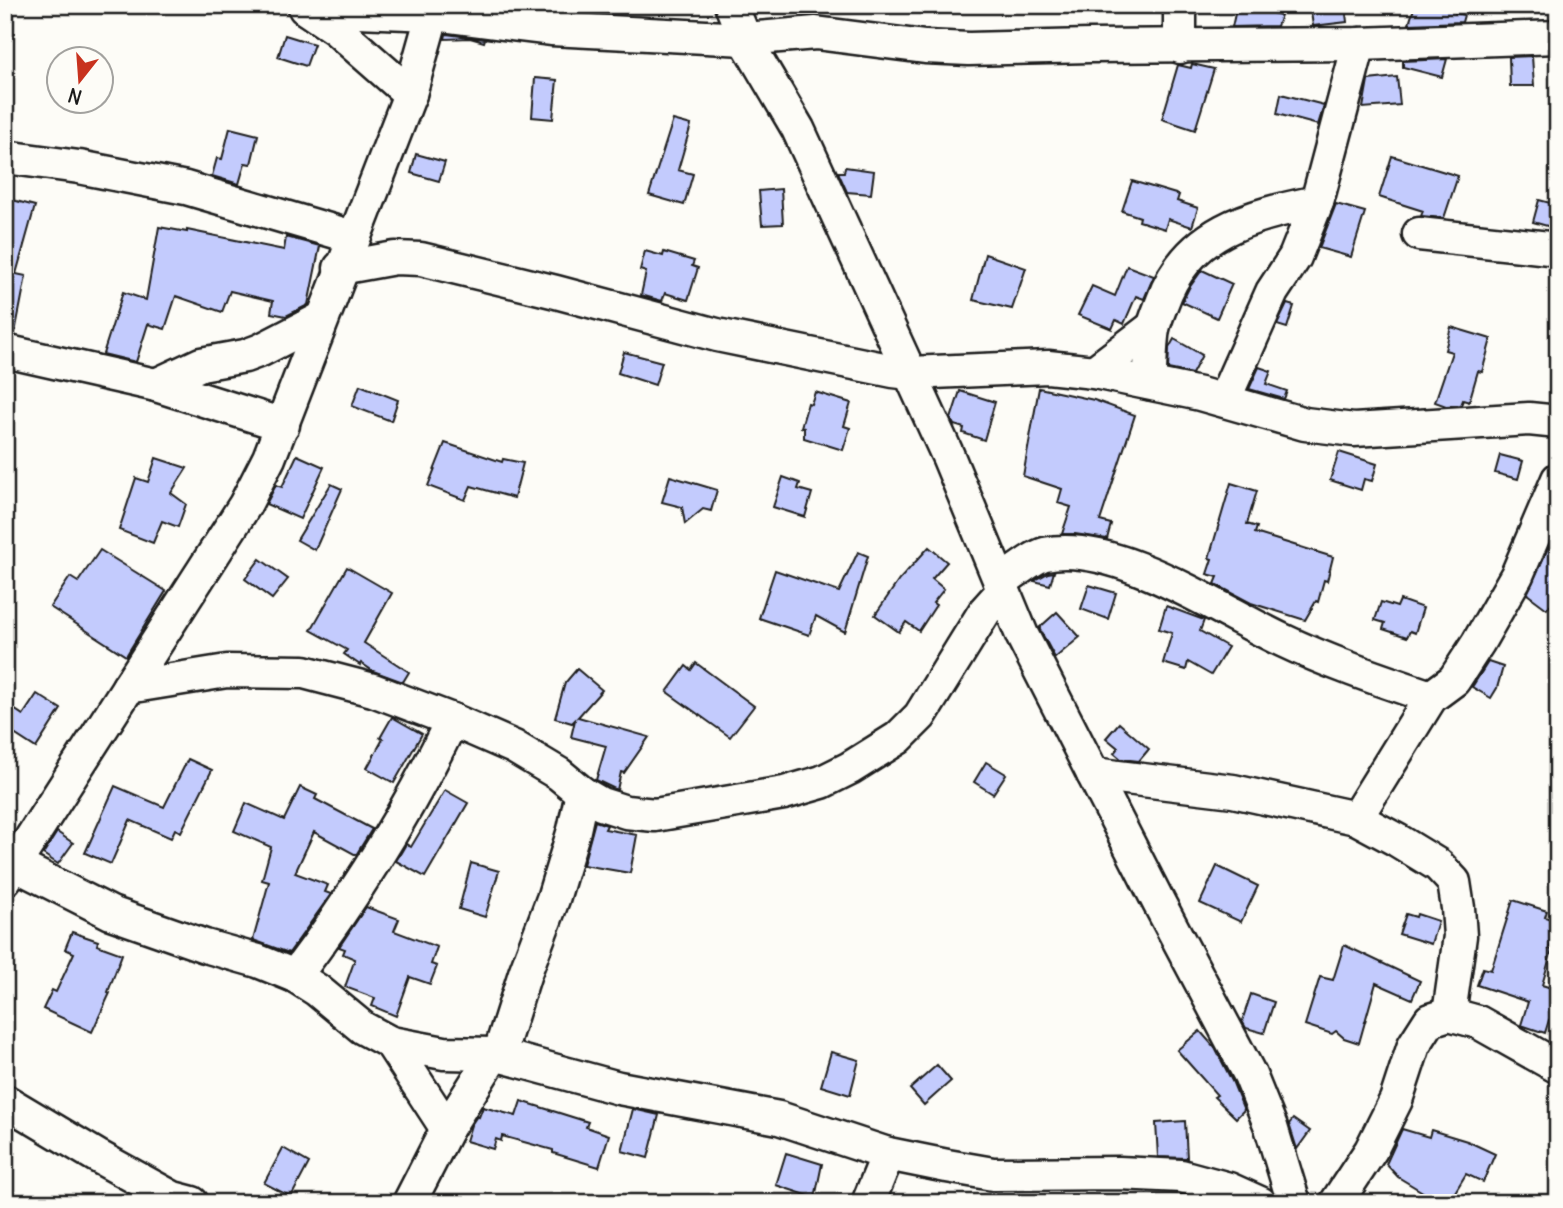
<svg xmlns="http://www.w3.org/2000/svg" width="1563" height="1208" viewBox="0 0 1563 1208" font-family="Delius,sans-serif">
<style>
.building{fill:#c3cbfd;stroke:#1c1c1c;stroke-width:2}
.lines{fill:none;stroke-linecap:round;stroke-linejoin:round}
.minor-casing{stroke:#1c1c1c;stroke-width:37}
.minor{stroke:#fdfcf7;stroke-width:32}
</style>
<rect width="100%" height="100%" fill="#fdfcf7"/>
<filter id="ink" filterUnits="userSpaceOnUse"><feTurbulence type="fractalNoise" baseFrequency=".0143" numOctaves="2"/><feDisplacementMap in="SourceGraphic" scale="14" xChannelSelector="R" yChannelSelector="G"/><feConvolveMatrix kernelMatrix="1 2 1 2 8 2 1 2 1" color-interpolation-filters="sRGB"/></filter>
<g filter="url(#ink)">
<!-- building -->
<g class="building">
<path d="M1237 5 1281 15 1277 26 1232 27Z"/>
<path d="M1310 5H1345L1347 22 1313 26Z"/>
<path d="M1415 5H1458L1455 13 1464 15 1462 22 1409 24Z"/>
<path d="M446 34 485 39 484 42 470 38 445 39Z"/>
<path d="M285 35 314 44 306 66 278 57Z"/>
<path d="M1532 56 1534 86H1510L1509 57Z"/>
<path d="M1447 59 1442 77 1403 67V61Z"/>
<path d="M1192 64 1214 69 1195 130 1162 119 1178 65 1191 68Z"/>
<path d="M1397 77 1400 105 1363 108 1368 80Z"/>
<path d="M535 78 557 80 553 119 532 117Z"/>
<path d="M1281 94 1324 105 1318 125 1277 114Z"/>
<path d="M673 120 691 125 678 170 693 174 684 205 649 195Z"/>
<path d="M230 128 258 135 251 164 245 163 239 184 212 176 217 158 222 159Z"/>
<path d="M416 154 445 162 439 181 411 173Z"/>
<path d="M1392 156 1458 176 1444 218 1421 216 1423 211 1379 197Z"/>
<path d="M845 167 874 171 871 194 847 192 838 172H844Z"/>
<path d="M1132 181 1179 195 1177 201 1198 208 1192 227 1168 219 1165 229 1139 221 1140 217 1122 211Z"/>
<path d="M781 189 783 224 762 225 759 191Z"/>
<path d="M5 198 35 206 16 274 26 276 15 333 5 332Z"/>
<path d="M1539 200 1558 205V229L1533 222Z"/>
<path d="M1336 204 1365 212 1351 257 1319 248Z"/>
<path d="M159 227 187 232V230L284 250 286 237 320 246 308 305 286 316 271 313 273 301 230 291 222 312 176 296 165 329 148 324 136 362 103 354 123 292 146 300Z"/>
<path d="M645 251 663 256 664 252 694 261 692 266 698 268 688 300 665 293 662 301 641 295 646 272 640 270Z"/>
<path d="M985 254 1026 268 1012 309 973 300Z"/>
<path d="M1127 266 1154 276 1144 299 1136 296 1124 324 1116 320 1112 329 1078 315 1092 286 1115 296Z"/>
<path d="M1202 270 1232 284 1217 318 1182 302 1189 288Z"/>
<path d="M1287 304 1294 306 1287 328 1277 325Z"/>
<path d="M1451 327 1491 339 1482 372 1478 371 1469 402 1463 400 1461 405 1446 406 1435 402 1452 352 1445 350Z"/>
<path d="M1174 339 1202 355 1192 374 1168 369 1169 348Z"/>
<path d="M624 352 662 362 655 385 618 373Z"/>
<path d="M1259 367 1271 371 1266 384 1287 391 1284 399 1249 389Z"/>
<path d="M360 385 398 400 391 421 352 406Z"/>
<path d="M1039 388 1094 400 1135 415 1100 521 1111 524 1107 539 1075 534H1062L1071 507 1058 503 1062 489 1023 476Z"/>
<path d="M960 391 995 402 984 440 963 433 964 428 954 425 951 419Z"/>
<path d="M815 392 851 403 844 426 850 428 843 450 804 438V428L801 427 808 403 811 404Z"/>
<path d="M445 443 502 462 503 459 523 463 514 498 471 486 465 500 428 486Z"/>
<path d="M1339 452 1377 464 1372 481 1364 479 1361 490 1330 480Z"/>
<path d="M297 455 324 467 300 519 266 504 276 485 282 487Z"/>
<path d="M1500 455 1523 461 1518 479 1495 473Z"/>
<path d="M156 458 187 468 171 493 186 504 178 527 162 521 153 543 119 530 136 478 148 482Z"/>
<path d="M670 476 717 490 711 511 703 509 685 524 682 507 662 502Z"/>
<path d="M783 477 800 483 798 489 812 493 805 517 773 507Z"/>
<path d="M1231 483 1257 491 1247 524 1257 527 1255 533 1333 557 1327 581 1324 580 1318 602 1316 601 1305 620 1251 603 1215 584 1218 577 1207 574 1212 559 1209 558Z"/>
<path d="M331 484 342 489 315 550 297 540Z"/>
<path d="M1554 535 1558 536V596L1547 609 1527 594Z"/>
<path d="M929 547 947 562 932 579 944 589 933 603 936 605 919 631 906 622 899 632 875 615 899 580Z"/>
<path d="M100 550 166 591 126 656 50 607 70 577 78 582Z"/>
<path d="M858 552 868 556 845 632 816 616 809 635 759 618 775 570 839 592Z"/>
<path d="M260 559 288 579 272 599 245 579Z"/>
<path d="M347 567 392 593 364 643 409 672 403 682 373 671 361 663 360 665 344 654 347 650 311 630Z"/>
<path d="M1054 572 1050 585 1034 581 1048 573Z"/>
<path d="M1089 585 1116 593 1108 619 1081 609Z"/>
<path d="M1400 600 1423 608 1415 633 1410 631 1407 637 1383 629 1385 623 1375 620 1381 602 1397 607Z"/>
<path d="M1166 606 1204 620 1200 631 1228 647 1211 675 1188 662 1186 670 1163 663 1172 633 1159 629Z"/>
<path d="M1057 612 1080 637 1055 658 1039 628Z"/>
<path d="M1488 662 1503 667 1497 688 1491 698 1472 687Z"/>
<path d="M696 663 754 706 730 737 667 692 686 666 691 670Z"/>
<path d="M577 669 602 690 578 717 649 737 624 773 621 772 617 790 596 780 606 746 571 737 575 720 572 723 555 718 565 683Z"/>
<path d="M37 694 61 709 36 748 5 728V703L23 715Z"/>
<path d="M392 717 422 734 394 783 367 768 383 739 380 738Z"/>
<path d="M1119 723 1149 749 1139 761 1121 759 1114 753 1118 748 1106 738Z"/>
<path d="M188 759 212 770 181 832 175 829 171 838 130 820 111 864 85 853 115 786 164 807Z"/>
<path d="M986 762 1006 774 993 794 974 782Z"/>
<path d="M300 787 317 795 315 799 372 829 356 855 314 832 295 873 328 885 325 892 331 894 289 953 253 940 269 882 262 880 271 847 234 831 246 803 284 820Z"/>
<path d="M445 790 468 803 425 877 396 861 406 844 411 847Z"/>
<path d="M595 821 607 825 605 829 637 835 630 873 583 865Z"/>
<path d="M57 832 73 843 58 864 43 854Z"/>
<path d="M471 863 499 871 485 917 459 909Z"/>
<path d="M1217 866 1258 886 1241 922 1200 903Z"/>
<path d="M1513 900 1547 911 1545 917 1558 921 1549 949 1552 950 1542 985 1558 990V1022L1549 1020 1545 1033 1521 1025 1528 1002 1477 985 1483 968 1491 970Z"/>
<path d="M366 907 399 919 394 931 437 947 431 964 437 966 430 984 410 977 396 1016 372 1006 375 998 345 987 355 959 343 954 345 949 339 947Z"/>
<path d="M1406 914 1416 917 1417 914 1438 921 1431 944 1399 934Z"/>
<path d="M72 932 98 941 97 945 122 954 108 992 110 993 92 1032 43 1009 52 990 56 992 74 953 65 949Z"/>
<path d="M1344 945 1420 981 1412 999 1376 983 1359 1043 1344 1038 1336 1031 1332 1034 1305 1025 1320 977 1333 980Z"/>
<path d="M1251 994 1274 1002 1264 1033 1246 1028 1242 1021Z"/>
<path d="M1200 1031 1215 1048 1233 1083 1244 1110 1236 1118 1214 1097 1217 1095 1177 1050Z"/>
<path d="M831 1052 859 1060 850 1095 821 1086Z"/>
<path d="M937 1065 951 1081 924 1105 910 1089Z"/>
<path d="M521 1101 588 1122 586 1127 609 1135 599 1167 553 1153V1150L502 1136 501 1141 496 1139 493 1149 466 1141 471 1125 477 1116 479 1117 483 1107 516 1116Z"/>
<path d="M633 1109 659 1115 648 1158 622 1151Z"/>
<path d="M1293 1119 1310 1131 1297 1149 1289 1124Z"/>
<path d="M1185 1121 1187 1158 1158 1157 1156 1123Z"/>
<path d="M1402 1129 1429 1137 1431 1130 1467 1141 1495 1154 1483 1182 1466 1174 1449 1202 1434 1193 1431 1197 1398 1177 1386 1164Z"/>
<path d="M283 1148 309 1163 291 1197 264 1183Z"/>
<path d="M786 1153 822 1164 815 1198 776 1185Z"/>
</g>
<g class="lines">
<defs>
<g id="minor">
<path d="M731 5 745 39 798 129 948 456 1022 635 1159 903 1250 1075 1271 1127 1294 1203"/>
<path d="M305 8 336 29 410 94"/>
<path d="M307 9 433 14 551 29 745 39 816 33 925 47 969 49 1090 46 1359 44 1558 37"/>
<path d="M1180 47V5"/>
<path d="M5 157 79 167 186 188 353 237"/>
<path d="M1419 234 1558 249"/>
<path d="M340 268 395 258 421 259 556 292 717 335 893 371 910 373 1048 367 1094 372 1200 394 1305 424 1354 430 1529 419 1558 422"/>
<path d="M5 351 156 385 283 425"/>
<path d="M1094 372 1153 327"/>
<path d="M1149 383C1151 365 1150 346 1153 329 1155 320 1159 311 1162 303 1187 231 1249 216 1317 202"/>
<path d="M156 385 201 364 245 356 261 350 321 319"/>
<path d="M1224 400 1272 292 1295 257 1317 202 1359 44"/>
<path d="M1000 582C1012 575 1033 557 1045 554 1115 539 1220 611 1282 640 1330 663 1381 680 1431 697"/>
<path d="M128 687 227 671 304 672 373 690 452 720 514 747 559 774 582 793 601 804 626 812 655 815 784 793 822 782 850 768 898 738 920 716 985 611 1003 591"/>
<path d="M1093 774 1233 791 1356 818 1397 840 1438 865 1454 882 1458 908 1460 936 1449 1014"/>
<path d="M1356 818 1431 697 1454 680 1478 643 1517 575 1558 479"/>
<path d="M14 864 111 913 205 946 258 961 295 976 317 990 363 1028 391 1043 444 1053 494 1054 619 1088 779 1118 888 1154 947 1166 993 1174 1119 1173 1181 1176 1229 1189 1260 1203"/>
<path d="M5 879 245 505 269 458 410 94 435 5"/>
<path d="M295 976C356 895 408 812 452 720"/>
<path d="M391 1043 447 1129"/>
<path d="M499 1055 525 973 553 899 574 830 582 793"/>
<path d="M5 1101 97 1156 173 1198 192 1203"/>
<path d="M409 1203 447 1129 494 1054"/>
<path d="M868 1203 888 1154"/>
<path d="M1336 1203 1371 1150 1396 1100 1414 1045 1430 1020 1449 1014 1478 1022 1558 1067"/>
</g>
</defs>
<!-- minor casing -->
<use href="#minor" class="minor-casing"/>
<!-- minor -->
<use href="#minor" class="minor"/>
</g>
</g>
<!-- margin -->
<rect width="1563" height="1208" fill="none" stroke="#fdfcf7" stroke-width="28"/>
<rect x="14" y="14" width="1535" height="1180" fill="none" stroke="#1c1c1c" stroke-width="2.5" filter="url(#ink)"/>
<!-- north arrow -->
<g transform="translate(80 80) rotate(197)"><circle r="33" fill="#fdfcf7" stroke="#a3a29f" stroke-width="2"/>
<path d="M0-5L12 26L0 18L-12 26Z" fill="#c8321e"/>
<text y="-10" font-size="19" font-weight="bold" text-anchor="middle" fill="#1c1c1c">N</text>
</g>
</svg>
